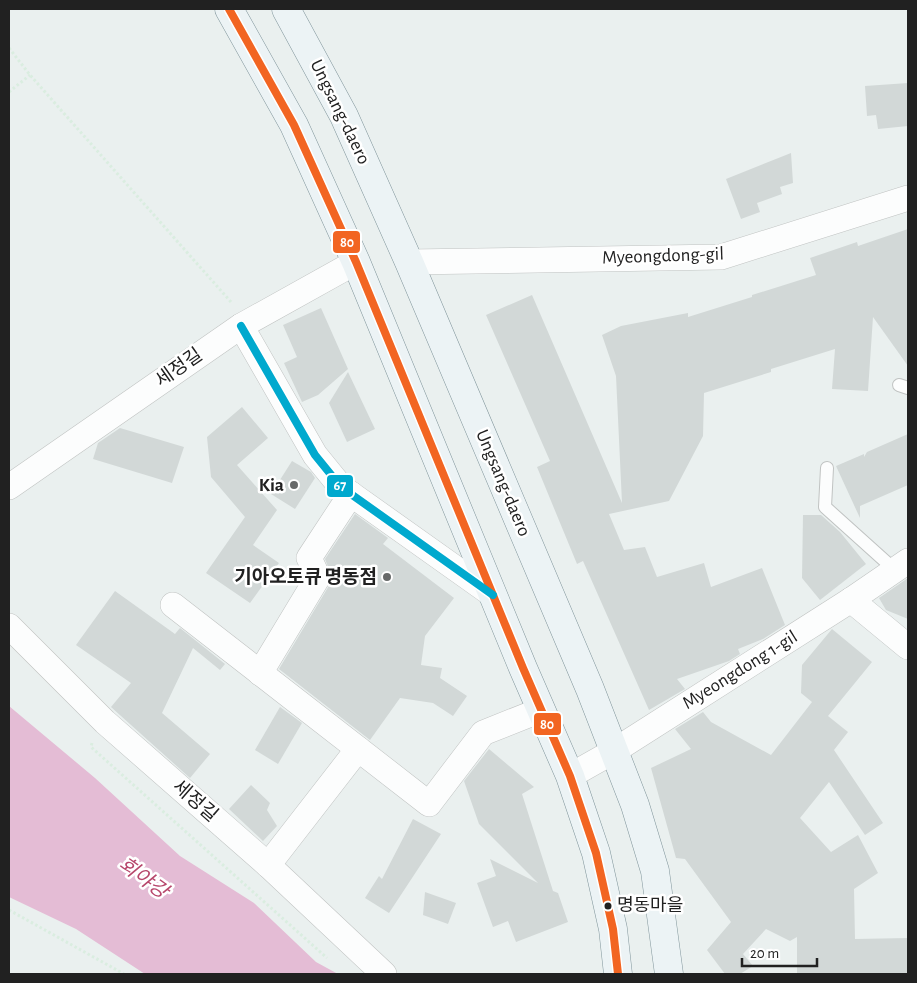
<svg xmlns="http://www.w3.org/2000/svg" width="917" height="983" viewBox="0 0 917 983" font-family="'Alegreya Sans','Noto Sans KR',sans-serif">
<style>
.water{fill:#e4bcd5}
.building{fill:#d2d8d7}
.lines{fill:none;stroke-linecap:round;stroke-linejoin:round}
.service-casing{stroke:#c0c3c2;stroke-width:14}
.minor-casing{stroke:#c0c3c2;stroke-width:26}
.secondary-casing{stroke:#80959b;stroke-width:29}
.path{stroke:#daede0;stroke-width:3;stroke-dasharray:2.5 2.5;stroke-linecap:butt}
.service{stroke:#fcfdfd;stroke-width:12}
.minor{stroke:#fcfdfd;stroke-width:25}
.secondary{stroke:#ecf3f5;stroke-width:28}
.bus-1-casing{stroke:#fff;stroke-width:11}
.bus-2-casing{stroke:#fff;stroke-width:11}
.bus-1{stroke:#f26522;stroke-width:8}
.bus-2{stroke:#00a9ce;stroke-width:8}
.poi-dot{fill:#676969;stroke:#fff;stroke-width:2}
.bus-dot{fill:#212121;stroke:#fff;stroke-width:2}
.labels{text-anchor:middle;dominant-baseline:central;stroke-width:5;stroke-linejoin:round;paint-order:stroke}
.bus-label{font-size:18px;fill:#212121;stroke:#fff;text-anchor:start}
.street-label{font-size:19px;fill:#212121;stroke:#fff}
.poi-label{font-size:19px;font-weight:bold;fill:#212121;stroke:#fff;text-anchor:end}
.water-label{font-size:20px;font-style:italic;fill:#b7476c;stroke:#fff}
.line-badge{stroke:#fff;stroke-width:2}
.badge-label{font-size:14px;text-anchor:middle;font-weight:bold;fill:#fff}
</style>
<rect width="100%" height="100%" fill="#eaf0ef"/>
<!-- water -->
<path class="water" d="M9 706 95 778 180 856 254 903 316 962 338 974H145L76 929 9 897Z"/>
<!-- building -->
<g class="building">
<path d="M908 83V126L878 129 876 115 867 116 865 86Z"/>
<path d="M791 153 793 183 780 187 782 194 757 203 760 212 741 219 726 179Z"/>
<path d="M908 229V366L873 317 868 391 832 389 835 349 771 369V372L704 393 703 436 669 501 609 514 624 550 645 547 657 577 704 563 711 587 762 568 785 625 763 639 738 649 740 654 729 661 677 679 685 689 649 710 583 561 577 564 537 467 550 461 486 315 532 295 622 503 616 376 602 335 621 326 688 313V317L752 297V295L816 275 810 258 857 242 858 246Z"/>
<path d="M321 308 348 369 318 395 302 402 284 363 297 357 283 325Z"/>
<path d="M348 372 375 429 347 442 329 403Z"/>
<path d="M242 407 268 438 237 465 277 510 253 545 279 563 250 603 206 573 245 517 211 477 207 437Z"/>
<path d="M120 428 184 447 172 483 93 459 98 443Z"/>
<path d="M908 434V485L860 506V518L836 466 864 454V457L867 452Z"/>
<path d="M292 461 311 472 315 478 295 509 271 494Z"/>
<path d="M355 514 388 538 383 544 454 598 425 636 421 665 442 668 440 678 467 696 453 716 433 703 400 698 370 740 279 669 330 584 332 577 325 559Z"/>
<path d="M803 515H821L840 532 866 564 820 600 802 578Z"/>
<path d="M908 578V619L886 610 879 598Z"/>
<path d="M115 591 175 634 180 628 225 664 220 670 193 648 162 713 210 754 190 778 111 707 131 683 76 645Z"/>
<path d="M832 629 872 662 828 716 848 732 834 750 883 823 865 835 829 782 800 818 831 852 858 835 878 873 854 889 855 939 908 938V974H797V937L790 941 766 929 743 954 753 966 740 974H725L707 950 731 922 685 859 676 858 651 768 691 749 675 729 703 712 711 722 771 755 812 702 801 693 802 665Z"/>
<path d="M280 707 302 723 278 764 255 750Z"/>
<path d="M489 749 534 787 522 794 553 891 558 893 568 922 516 942 508 921 493 927 477 883 496 876 490 859 538 883 479 824 464 781Z"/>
<path d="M251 785 270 803 267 810 277 826 263 841 229 809Z"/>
<path d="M413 819 441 834 389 913 365 898 379 876 382 879Z"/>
<path d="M425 892 456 903 448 924 423 915Z"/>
</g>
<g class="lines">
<defs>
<g id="service">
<path d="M899 385 908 388"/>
<path d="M827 468 825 507 895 570"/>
</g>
<g id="minor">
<path d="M409 262 721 257 908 198"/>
<path d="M241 326 315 455 341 487 493 595"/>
<path d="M9 487 241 326 356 262"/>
<path d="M851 600 908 647"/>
<path d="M173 605 429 804 483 733 541 710"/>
<path d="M9 626 105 722 268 865 384 974"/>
<path d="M260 673 318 577 309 558 351 494"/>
<path d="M570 776 614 751 851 600 908 561"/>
<path d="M268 865 358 749"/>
</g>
<g id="secondary">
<path d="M229 9 294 125 356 262 523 668 570 776 596 853 613 929 618 974"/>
<path d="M286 9 344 116 409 262 590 689 635 805 655 871 669 974"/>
</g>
</defs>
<!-- service casing -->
<use href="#service" class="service-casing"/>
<!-- minor casing -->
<use href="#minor" class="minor-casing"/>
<!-- secondary casing -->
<use href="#secondary" class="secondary-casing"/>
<!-- path -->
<g class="path">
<path d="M9 48 30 75 231 302"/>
<path d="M9 92 30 75"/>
<path d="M92 743 91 747 327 958"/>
<path d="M9 910 124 974"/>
</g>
<!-- service -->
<use href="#service" class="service"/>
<!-- minor -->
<use href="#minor" class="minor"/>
<!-- secondary -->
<use href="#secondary" class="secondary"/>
<defs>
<path id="bus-1" d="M229 9 294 125 356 262 523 668 570 776 596 853 613 929 618 974"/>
<path id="bus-2" d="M241 326 315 455 341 487 493 595"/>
</defs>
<!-- bus-1 casing -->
<use href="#bus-1" class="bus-1-casing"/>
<!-- bus-2 casing -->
<use href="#bus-2" class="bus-2-casing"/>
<!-- bus-1 -->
<use href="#bus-1" class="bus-1"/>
<!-- bus-2 -->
<use href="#bus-2" class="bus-2"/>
</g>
<!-- markers -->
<g class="poi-dot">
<circle cx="294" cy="485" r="5"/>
<circle cx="387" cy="577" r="5"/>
</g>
<circle class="bus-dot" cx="608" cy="906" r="4.5"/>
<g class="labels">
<!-- bus labels -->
<g class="bus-label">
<text x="617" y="906">명동마을</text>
</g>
<!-- street labels -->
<g class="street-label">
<text transform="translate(340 112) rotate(64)">Ungsang-daero</text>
<text transform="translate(663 256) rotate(-2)">Myeongdong-gil</text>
<text transform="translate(179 368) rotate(-35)">세정길</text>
<text transform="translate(503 483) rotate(67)">Ungsang-daero</text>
<text transform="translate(740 670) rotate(-32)">Myeongdong 1-gil</text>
<text transform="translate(195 801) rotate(41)">세정길</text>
</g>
<!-- poi labels -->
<g class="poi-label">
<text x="284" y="485">Kia</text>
<text x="377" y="577">기아오토큐 명동점</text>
</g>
<!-- water labels -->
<g class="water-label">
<text transform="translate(143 878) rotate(36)">회야강</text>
</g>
</g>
<g class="line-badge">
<rect x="332" y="230" width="29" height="24" rx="5" fill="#f26522"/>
<rect x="326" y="474" width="28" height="24" rx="5" fill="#00a9ce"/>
<rect x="533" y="712" width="29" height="24" rx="5" fill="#f26522"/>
</g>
<g class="badge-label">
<text x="347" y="247">80</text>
<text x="340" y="490">67</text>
<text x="547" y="729">80</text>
</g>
<!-- border -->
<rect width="917" height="983" fill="none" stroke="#212121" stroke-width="20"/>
<!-- scale -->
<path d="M742 958v8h75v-8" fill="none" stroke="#212121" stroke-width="2.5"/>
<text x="750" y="958" font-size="15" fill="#212121" stroke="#ffffff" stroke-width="4" paint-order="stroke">20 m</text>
</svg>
